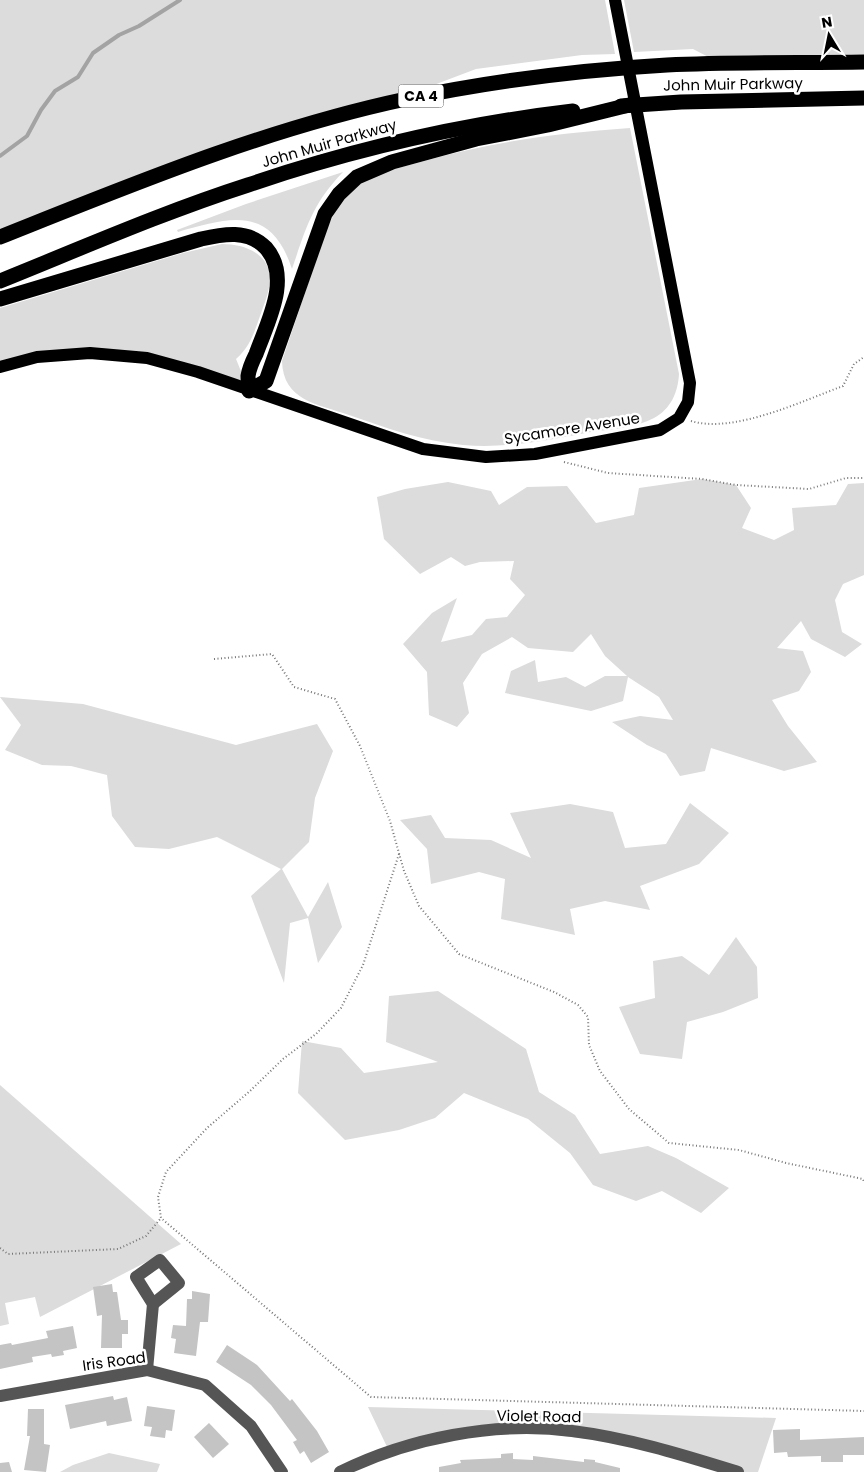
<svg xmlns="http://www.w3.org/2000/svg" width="864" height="1472" viewBox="0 0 864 1472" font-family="Poppins,sans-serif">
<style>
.green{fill:#dcdcdc}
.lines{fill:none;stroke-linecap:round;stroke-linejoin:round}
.stream{stroke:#a3a3a3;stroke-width:4}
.building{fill:#c4c4c4}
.path{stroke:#777;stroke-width:2;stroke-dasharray:1 2.5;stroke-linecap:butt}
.minor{stroke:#555;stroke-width:12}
.major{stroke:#000;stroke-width:12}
.highway{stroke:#000;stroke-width:15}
.labels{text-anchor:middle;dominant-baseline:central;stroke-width:5;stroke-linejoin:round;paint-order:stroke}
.shield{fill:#fff;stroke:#4c4c4c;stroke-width:1}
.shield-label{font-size:14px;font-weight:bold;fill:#000}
.street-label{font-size:15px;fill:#000;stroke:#fff}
</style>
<rect width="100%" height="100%" fill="#fff"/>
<!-- green -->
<g class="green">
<path d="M0 0H605L615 54 582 55 476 69 381 105 282 134 0 238Z"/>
<path d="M624 0H864V62L722 64 693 49 634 52Z"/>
<path d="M630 128 679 374C678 392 671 409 654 418 636 428 611 429 591 432 549 440 506 449 463 445 423 441 386 428 349 415 318 404 283 401 282 361L325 233C334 213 344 193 363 182 383 171 406 166 428 160 496 141 560 133 630 128Z"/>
<path d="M343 172C312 204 306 228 292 269 271 205 230 217 178 232L177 230 246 204Z"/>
<path d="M222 244C244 244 269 253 270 278 270 291 264 304 260 316 254 333 250 347 236 359L249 391 198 372 90 353 0 367V308L183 253Z"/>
<path d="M702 479 736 485 751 508 742 528 774 540 794 530 792 508 836 505 848 484 864 483V575L843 584 835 600 842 632 862 644 845 657 811 639 801 621 777 648 803 651 811 672 799 691 772 700 788 726 817 762 784 771 711 748 705 771 680 776 666 754 647 745 612 722 640 716 673 720 659 697 628 677 623 701 591 711 505 693 511 671 535 660 538 682 566 677 585 687 605 676H627L605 656 591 634 573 652 528 648 512 637 482 654 463 683 469 713 457 727 429 715 427 672 403 644 432 613 457 598 441 642 472 635 486 619 507 617 525 595 510 579 514 561 480 562 465 566 451 557 420 574 384 539 377 497 405 489 448 482 491 491 499 505 527 487 567 486 596 523 634 515 639 488Z"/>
<path d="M0 697 83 704 236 745 317 724 333 751 315 798 309 842 282 869 308 917 328 882 342 927 318 963 308 918 290 923 284 983 251 896 281 869 217 837 169 849 135 847 112 816 107 775 71 766 42 765 5 750 21 725Z"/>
<path d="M690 803 729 833 699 864 640 886 650 910 605 901 570 909 575 935 501 919 505 879 479 872 431 884 427 849 400 820 431 815 445 838 491 840 531 858 510 813 570 804 613 812 625 848 666 844Z"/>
<path d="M736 937 757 967 758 998 723 1012 687 1022 682 1059 640 1054 619 1007 655 998 653 961 682 956 709 975Z"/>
<path d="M438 991 526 1049 539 1092 575 1115 600 1154 648 1146 676 1158 729 1188 701 1213 662 1191 636 1201 593 1185 570 1153 528 1119 464 1093 435 1118 399 1130 345 1140 298 1093 302 1041 341 1048 364 1073 438 1062 386 1042 389 996Z"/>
<path d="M0 1085 181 1244 40 1317 35 1297 5 1303 9 1324 0 1326Z"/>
<path d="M368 1407 776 1418 758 1472H738L656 1447 513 1430 389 1451Z"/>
<path d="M109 1453 160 1464 157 1472H60L73 1465Z"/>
</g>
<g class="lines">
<!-- stream -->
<path class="stream" d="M0 156 27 136 41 110 55 91 78 77 93 53 119 35 139 26 180 0"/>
</g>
<!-- building -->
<g class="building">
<path d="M112 1284 113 1292H117L121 1320H128V1334H122V1348H101L102 1315 97 1316 93 1287Z"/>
<path d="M192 1291 210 1294 208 1322H200L196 1356 174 1353 176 1339 171 1338 173 1325 186 1326 187 1299H192Z"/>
<path d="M73 1326 77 1348 63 1351 64 1355 52 1357 51 1354 32 1357 33 1362 0 1369V1345L11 1343 12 1345 48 1338 46 1331Z"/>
<path d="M227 1345 257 1365 290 1401 292 1399 317 1431 329 1452 311 1463 304 1451 300 1454 293 1442 297 1440 271 1405 251 1385 216 1362Z"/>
<path d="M113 1396 114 1400 127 1397 132 1421 107 1426 106 1421 70 1429 65 1405Z"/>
<path d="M147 1406 175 1410 172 1431 166 1430 165 1438 150 1436 152 1427 144 1426Z"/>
<path d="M28 1409H44V1444L50 1445 46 1472 24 1470 30 1436H27Z"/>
<path d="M209 1423 229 1444 213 1458 194 1437Z"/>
<path d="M800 1429V1440L864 1437V1455H843V1462H821V1456L788 1457 787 1452 774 1453 773 1430Z"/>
<path d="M513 1453V1459L533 1460V1456L584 1462V1459L595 1460V1462L620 1468V1472H439V1467L461 1463 460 1460 501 1458V1454Z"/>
<path d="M9 1462 12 1472H0V1463Z"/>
</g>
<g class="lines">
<!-- path -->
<g class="path">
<path d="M691 421C734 434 802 401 843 386L854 364 864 357"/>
<path d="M564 462 608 473 702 479 736 485 809 489 846 478H864"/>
<path d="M214 659 272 654 294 687 335 699 360 746 390 821 404 871 419 906 459 954 554 992 578 1005 588 1017 589 1045 600 1071 629 1109 669 1143 739 1150 786 1163 863 1179 864 1182"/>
<path d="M399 854 363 965 341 1008 316 1034 283 1059 250 1091 207 1128 166 1172 158 1197 161 1218 371 1397 864 1411"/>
<path d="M0 1248 8 1254 118 1249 146 1236 161 1218"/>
</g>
<!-- minor -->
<g class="minor">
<path d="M160 1260 179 1283 153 1304 136 1277Z"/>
<path d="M147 1370 153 1304"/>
<path d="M0 1396 147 1370 205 1385 251 1426 282 1472"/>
<path d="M340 1472C409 1438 495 1421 572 1431 629 1438 683 1455 738 1472"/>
</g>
<!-- major -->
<path class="major" d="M0 367 37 357 90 353 147 358 198 372 423 449 486 457 535 454 660 430 679 418 688 402 690 383 615 0"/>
<!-- highway -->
<g class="highway">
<path d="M621 106 681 102 864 98"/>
<path d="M0 237C133 184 265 129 406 99 492 81 579 70 667 65 733 62 798 63 864 62"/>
<path d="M0 281C82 248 164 212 248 185 354 149 462 124 573 111"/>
<path d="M0 299 201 239C223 234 248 229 266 248 292 278 267 323 256 354 253 360 249 369 248 376 248 380 249 386 249 391L266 381 325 214 339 194 357 177 392 162 476 139 548 125 629 105"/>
</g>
</g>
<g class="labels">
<!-- shield labels -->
<rect class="shield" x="398.5" y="84.5" width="45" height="23" rx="4"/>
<g class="shield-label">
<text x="421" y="96">CA 4</text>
</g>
<!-- street labels -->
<g class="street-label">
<text transform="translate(733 84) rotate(-1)">John Muir Parkway</text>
<text transform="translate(329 143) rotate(-16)">John Muir Parkway</text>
<text transform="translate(572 428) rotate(-9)">Sycamore Avenue</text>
<text transform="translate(114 1361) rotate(-8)">Iris Road</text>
<text transform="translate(539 1416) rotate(1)">Violet Road</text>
</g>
</g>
<!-- north arrow -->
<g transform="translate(829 35) rotate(350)" stroke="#ffffff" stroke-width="4" paint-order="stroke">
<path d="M0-4L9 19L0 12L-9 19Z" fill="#000000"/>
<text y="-8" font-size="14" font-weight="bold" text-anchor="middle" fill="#000000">N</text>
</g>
</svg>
